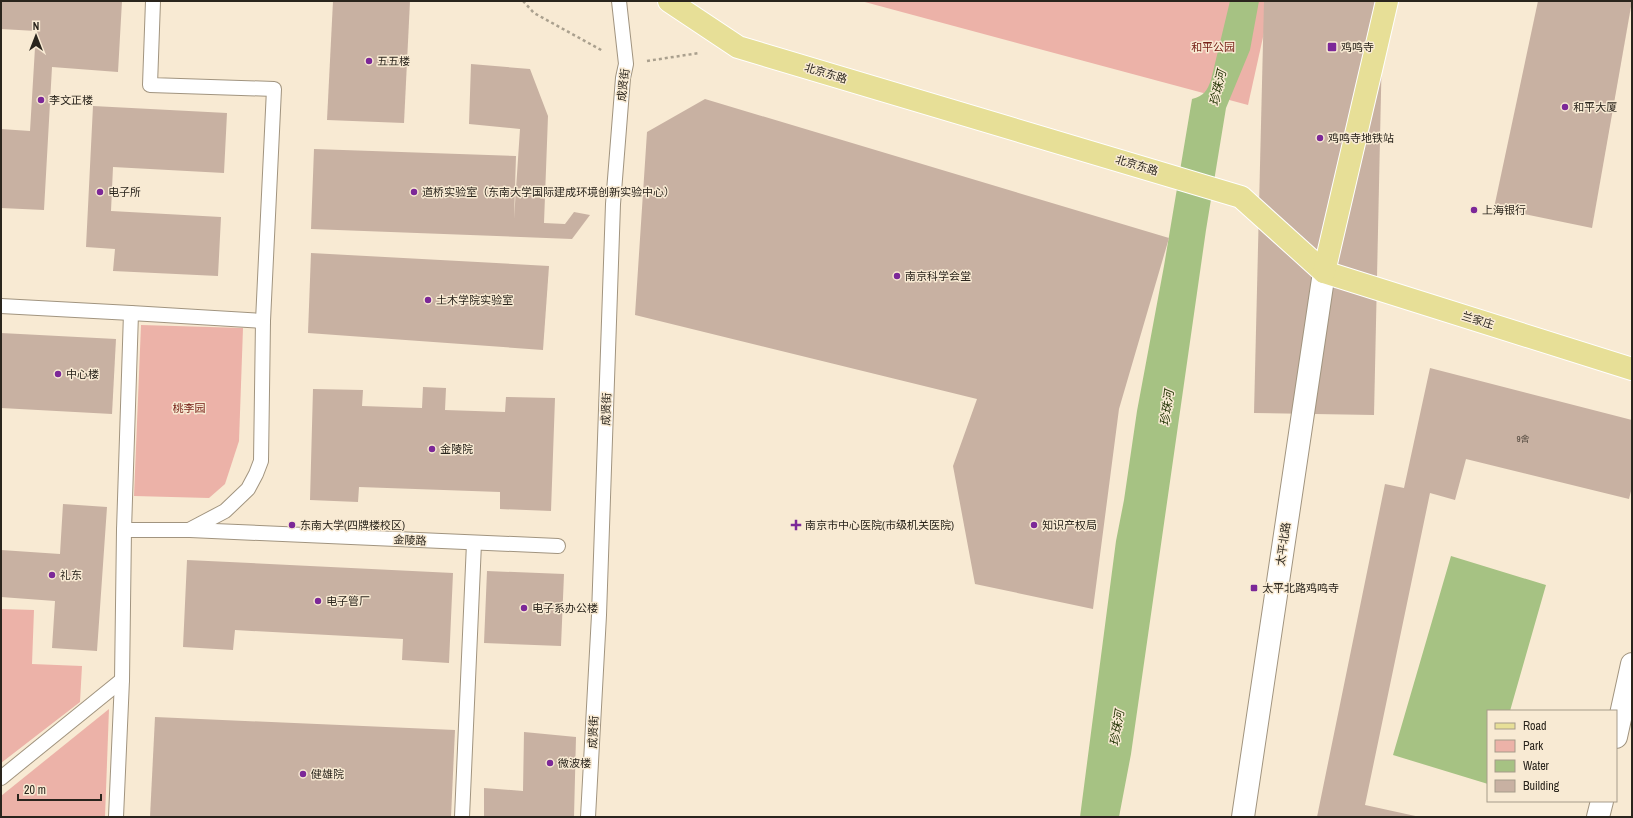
<svg xmlns="http://www.w3.org/2000/svg" width="1633" height="818" viewBox="0 0 1633 818" font-family="'Archivo Narrow','Noto Sans SC',sans-serif">
<style>
.green{fill:#ecb2a8}
.water{fill:#a6c283}
.building{fill:#c8b1a2}
.lines{fill:none;stroke-linecap:round;stroke-linejoin:round}
.lane-casing{stroke:#a1947f;stroke-width:16}
.street-casing{stroke:#a1947f;stroke-width:24}
.secondary-casing{stroke:#a1947f;stroke-width:24}
.primary-casing{stroke:#fff;stroke-width:24}
.path{stroke:#aaa08e;stroke-width:2.5;stroke-dasharray:3 3;stroke-linecap:butt}
.lane{stroke:#fff;stroke-width:14}
.street{stroke:#fff;stroke-width:22}
.secondary{stroke:#fff;stroke-width:22}
.primary{stroke:#e7df97;stroke-width:22}
.poi-dot{fill:#7c2898;stroke:#f8ead3;stroke-width:1.5}
.labels{text-anchor:middle;dominant-baseline:central;stroke-width:3;stroke-linejoin:round;paint-order:stroke}
.number-label{font-size:9px;fill:#52483e}
.park-label{font-size:11px;fill:#772219;stroke:#f8ead3}
.poi-label{font-size:11px;fill:#2a251d;stroke:#f8ead3;text-anchor:start}
.street-label{font-size:11px;fill:#2a251d;stroke:#f8ead3}
.water-label{font-size:12px;font-style:italic;fill:#253607;stroke:#f8ead3}
</style>
<rect width="100%" height="100%" fill="#f8ead3"/>
<!-- green -->
<g class="green">
<path d="M861 1H1271L1248 105Z"/>
<path d="M141 325 243 328 239 441 225 484 209 498 134 496Z"/>
<path d="M1 609 34 610 32 664 82 666 80 702 1 763Z"/>
<path d="M109 709 105 817H1V796Z"/>
</g>
<!-- water -->
<g class="water">
<path d="M1230 1H1259L1250 50 1226 108 1206 230 1131 754 1119 817H1080L1116 541 1124 500 1137 411 1164 266 1192 99C1204 96 1207 91 1211 80Z"/>
<path d="M1451 556 1546 585 1510 711H1488V784L1393 755Z"/>
</g>
<!-- building -->
<g class="building">
<path d="M1 1H122L118 72 52 67 44 210 1 208V129L30 131 36 31 1 29Z"/>
<path d="M333 1H410L404 123 327 120Z"/>
<path d="M1264 1H1383L1374 415 1254 413Z"/>
<path d="M1538 1H1632L1592 228 1494 208Z"/>
<path d="M471 64 530 69 548 116 544 223 565 224 574 212 590 215 572 239 311 229 314 149 516 156 514 219 520 129 469 124Z"/>
<path d="M705 99 1169 238 1119 409 1093 609 975 584 953 466 977 399 635 315 647 132Z"/>
<path d="M93 106 227 113 224 173 113 167 111 211 221 217 218 276 113 271 115 249 86 247Z"/>
<path d="M311 253 549 266 543 350 308 333Z"/>
<path d="M1 333 116 339 112 414 1 408Z"/>
<path d="M1430 368 1632 420V487L1629 499 1466 459 1455 500 1430 493 1365 805 1420 817H1317L1385 484 1404 488Z"/>
<path d="M423 387 446 388 445 410 505 412 506 397 555 398 551 511 500 509V492L359 487 358 502 310 500 313 389 363 390 362 406 422 408Z"/>
<path d="M63 504 107 507 97 651 52 648 55 601 1 597V550L60 554Z"/>
<path d="M187 560 453 573 449 663 402 660 403 639 235 630 233 650 183 647Z"/>
<path d="M487 571 564 574 561 646 484 643Z"/>
<path d="M155 717 455 730 451 817H150Z"/>
<path d="M524 732 576 737 574 817H484V788L523 791Z"/>
</g>
<g class="lines">
<defs>
<g id="lane">
<path d="M1 306 131 313"/>
<path d="M124 530H189L225 511 248 489 256 474 261 461 263 321 274 89 150 85 153 1"/>
<path d="M190 530 558 546"/>
<path d="M1 778 122 680"/>
<path d="M116 817 122 680 124 530 131 313 263 321"/>
<path d="M462 817 474 543"/>
<path d="M588 817 599 615 613 204 623 78 626 64 619 1"/>
</g>
<g id="street">
<path d="M1616 737 1632 664"/>
<path d="M1598 817 1602 801"/>
</g>
<path id="secondary" d="M1243 817 1324 272"/>
<g id="primary">
<path d="M669 1 738 47 1241 197 1324 272 1632 369"/>
<path d="M1324 272 1387 1"/>
</g>
</defs>
<!-- lane casing -->
<use href="#lane" class="lane-casing"/>
<!-- street casing -->
<use href="#street" class="street-casing"/>
<!-- secondary casing -->
<use href="#secondary" class="secondary-casing"/>
<!-- primary casing -->
<use href="#primary" class="primary-casing"/>
<!-- path -->
<g class="path">
<path d="M523 1 534 13 603 51"/>
<path d="M647 61 699 53"/>
</g>
<!-- lane -->
<use href="#lane" class="lane"/>
<!-- street -->
<use href="#street" class="street"/>
<!-- secondary -->
<use href="#secondary" class="secondary"/>
<!-- primary -->
<use href="#primary" class="primary"/>
</g>
<!-- markers -->
<g class="poi-dot">
<rect x="1327" y="42" width="10" height="10" rx="2"/>
<circle cx="369" cy="61" r="4"/>
<circle cx="41" cy="100" r="4"/>
<circle cx="1565" cy="107" r="4"/>
<circle cx="1320" cy="138" r="4"/>
<circle cx="100" cy="192" r="4"/>
<circle cx="414" cy="192" r="4"/>
<circle cx="1474" cy="210" r="4"/>
<circle cx="897" cy="276" r="4"/>
<circle cx="428" cy="300" r="4"/>
<circle cx="58" cy="374" r="4"/>
<circle cx="432" cy="449" r="4"/>
<circle cx="292" cy="525" r="4"/>
<path d="M794 519h4v4h4v4h-4v4h-4v-4h-4v-4h4z"/>
<circle cx="1034" cy="525" r="4"/>
<circle cx="52" cy="575" r="4"/>
<rect x="1250" y="584" width="8" height="8" rx="2"/>
<circle cx="318" cy="601" r="4"/>
<circle cx="524" cy="608" r="4"/>
<circle cx="550" cy="763" r="4"/>
<circle cx="303" cy="774" r="4"/>
</g>
<g class="labels">
<!-- number labels -->
<g class="number-label">
<text x="1523" y="439">9舍</text>
</g>
<!-- park labels -->
<g class="park-label">
<text x="1213" y="47">和平公园</text>
<text x="189" y="408">桃李园</text>
</g>
<!-- poi labels -->
<g class="poi-label">
<text x="1341" y="47">鸡鸣寺</text>
<text x="377" y="61">五五楼</text>
<text x="49" y="100">李文正楼</text>
<text x="1573" y="107">和平大厦</text>
<text x="1328" y="138">鸡鸣寺地铁站</text>
<text x="108" y="192">电子所</text>
<text x="422" y="192">道桥实验室（东南大学国际建成环境创新实验中心）</text>
<text x="1482" y="210">上海银行</text>
<text x="905" y="276">南京科学会堂</text>
<text x="436" y="300">土木学院实验室</text>
<text x="66" y="374">中心楼</text>
<text x="440" y="449">金陵院</text>
<text x="300" y="525">东南大学(四牌楼校区)</text>
<text x="805" y="525">南京市中心医院(市级机关医院)</text>
<text x="1042" y="525">知识产权局</text>
<text x="60" y="575">礼东</text>
<text x="1262" y="588">太平北路鸡鸣寺</text>
<text x="326" y="601">电子管厂</text>
<text x="532" y="608">电子系办公楼</text>
<text x="558" y="763">微波楼</text>
<text x="311" y="774">健雄院</text>
</g>
<!-- street labels -->
<g class="street-label">
<text transform="translate(826 73) rotate(17)">北京东路</text>
<text transform="translate(623 85) rotate(-83)">成贤街</text>
<text transform="translate(1137 165) rotate(17)">北京东路</text>
<text transform="translate(1478 320) rotate(17)">兰家庄</text>
<text transform="translate(606 409) rotate(-88)">成贤街</text>
<text transform="translate(410 540) rotate(3)">金陵路</text>
<text transform="translate(1283 544) rotate(-82)">太平北路</text>
<text transform="translate(593 732) rotate(-87)">成贤街</text>
</g>
<!-- water labels -->
<g class="water-label">
<text transform="translate(1218 88) rotate(-77)">珍珠河</text>
<text transform="translate(1167 408) rotate(-82)">珍珠河</text>
<text transform="translate(1117 728) rotate(-81)">珍珠河</text>
</g>
</g>
<!-- border -->
<rect width="1633" height="818" fill="none" stroke="#2a251d" stroke-width="4"/>
<!-- legend -->
<rect x="1487" y="710" width="130" height="92" fill="#f8ead3" stroke="#a69b8a"/>
<rect x="1495" y="723" width="20" height="6" fill="#e7df97" stroke="#a69b8a"/>
<text x="1523" y="730" font-size="12" fill="#2a251d">Road</text>
<rect x="1495" y="740" width="20" height="12" fill="#ecb2a8" stroke="#a69b8a"/>
<text x="1523" y="750" font-size="12" fill="#2a251d">Park</text>
<rect x="1495" y="760" width="20" height="12" fill="#a6c283" stroke="#a69b8a"/>
<text x="1523" y="770" font-size="12" fill="#2a251d">Water</text>
<rect x="1495" y="780" width="20" height="12" fill="#c8b1a2" stroke="#a69b8a"/>
<text x="1523" y="790" font-size="12" fill="#2a251d">Building</text>
<!-- north arrow -->
<g transform="translate(36 36)" stroke="#f8ead3" stroke-width="3" paint-order="stroke">
<path d="M0-3L7 15L0 10L-7 15Z" fill="#2a251d"/>
<text y="-6" font-size="11" font-weight="bold" text-anchor="middle" fill="#2a251d">N</text>
</g>
<!-- scale -->
<path d="M18 794v6h83v-6" fill="none" stroke="#2a251d" stroke-width="2"/>
<text x="24" y="794" font-size="12" fill="#2a251d" stroke="#f8ead3" stroke-width="3" paint-order="stroke">20 m</text>
</svg>
